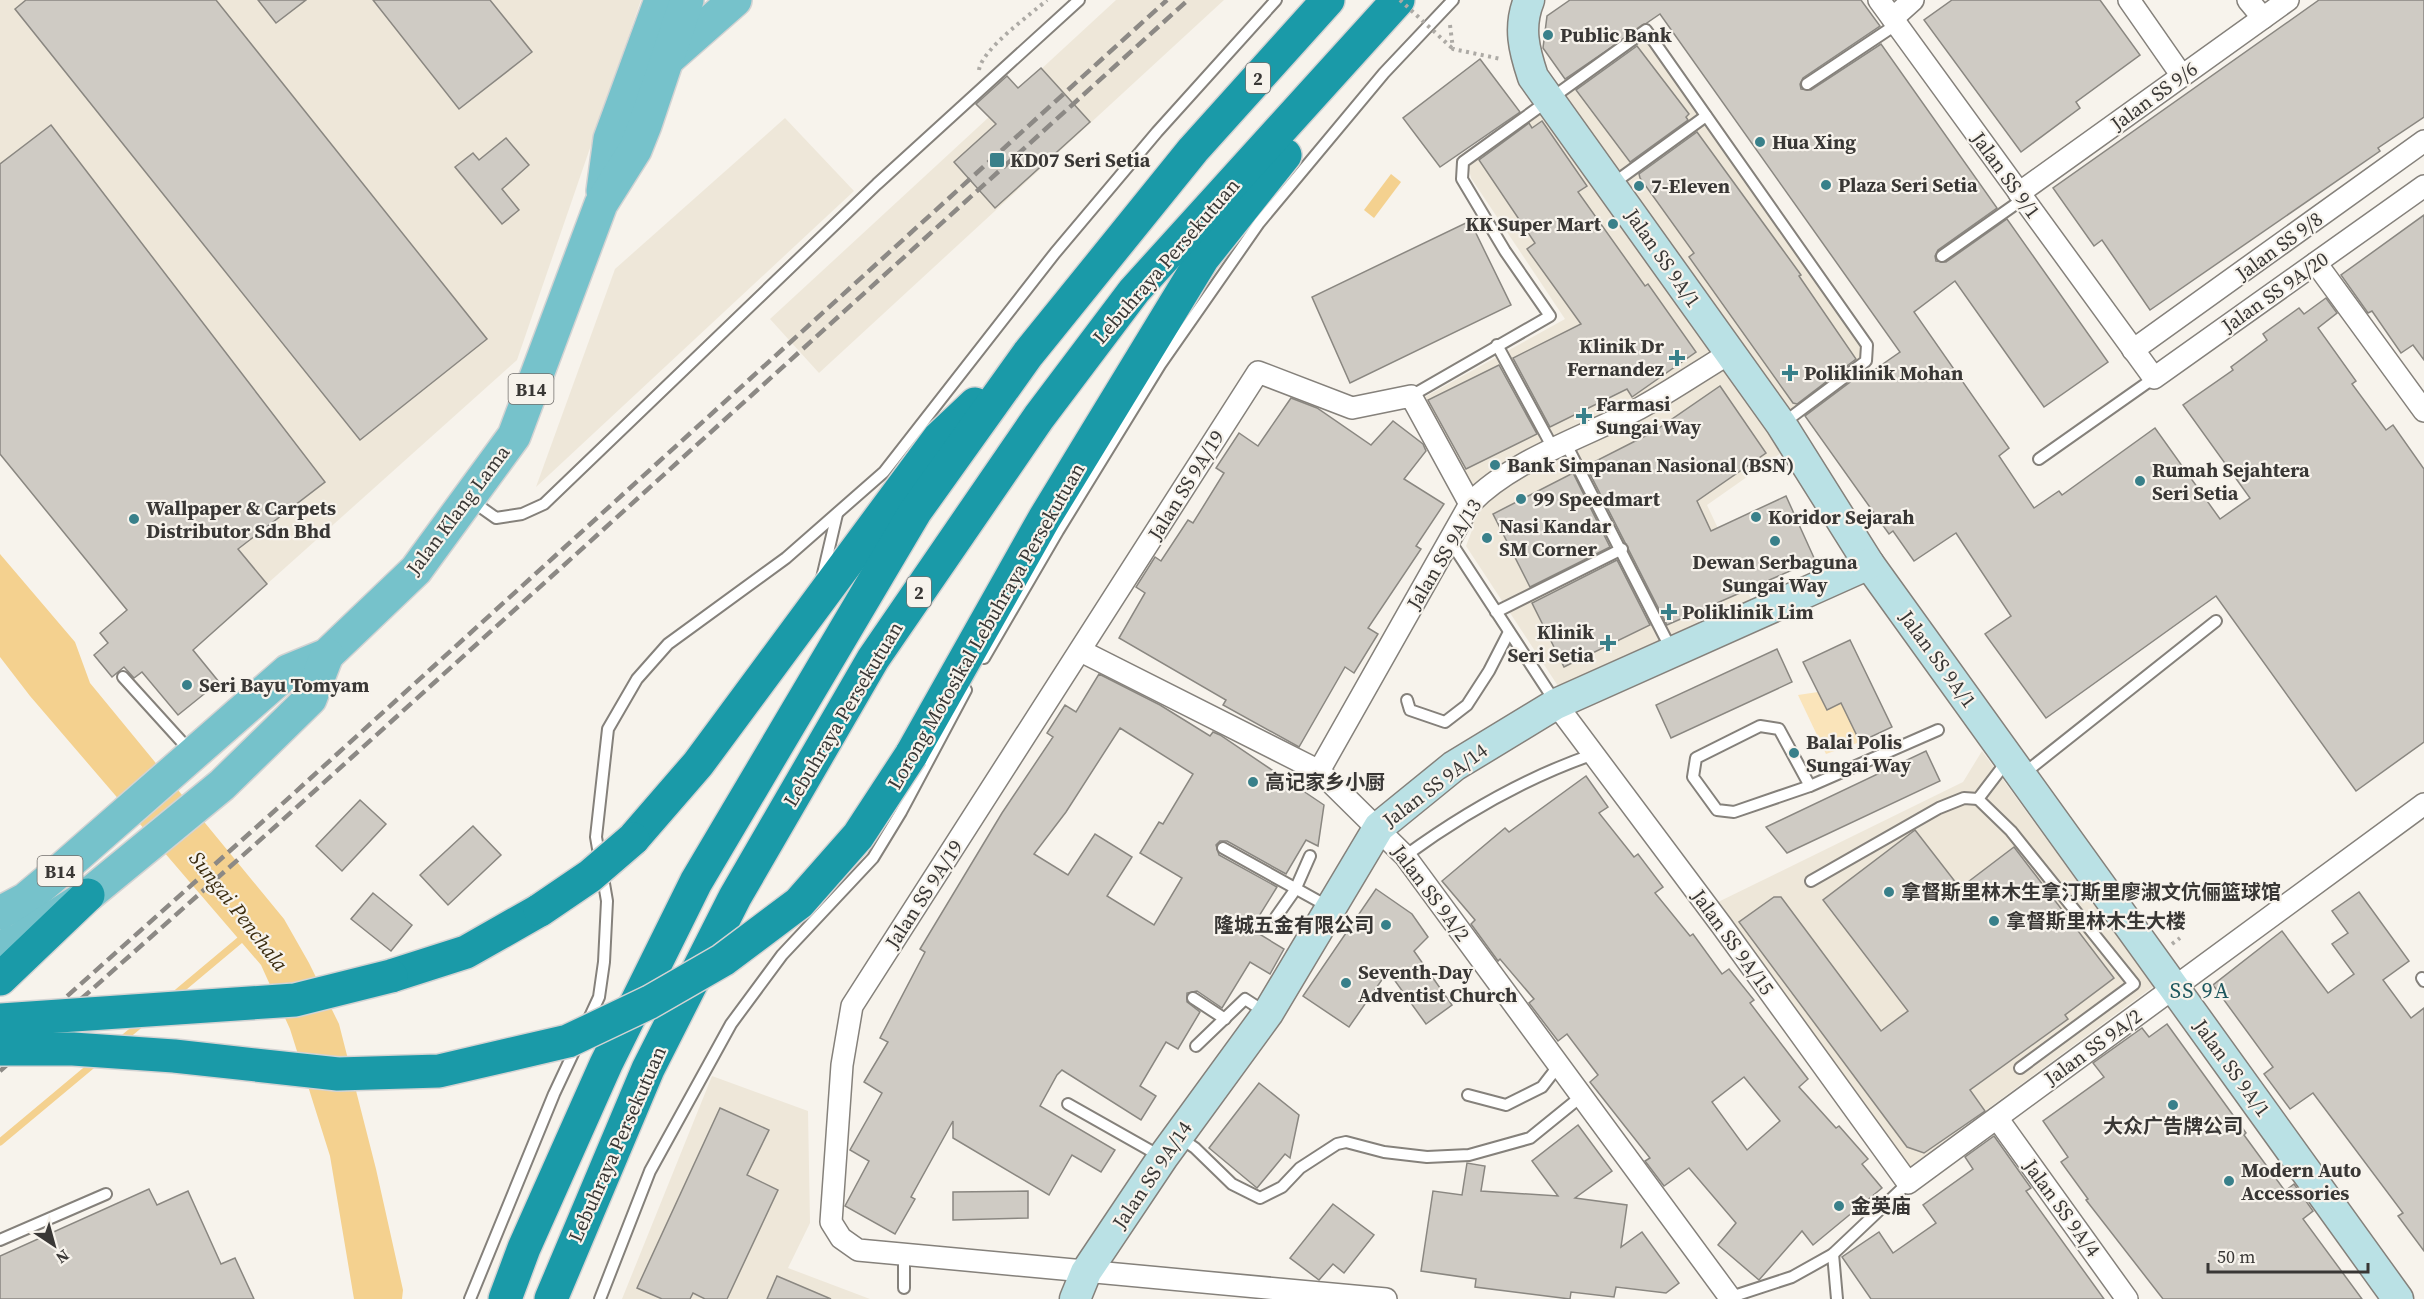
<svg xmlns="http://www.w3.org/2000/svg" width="2424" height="1299" viewBox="0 0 2424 1299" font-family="'Source Serif 4','Noto Sans SC',serif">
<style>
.built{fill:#eee7d9}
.green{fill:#fae4ba}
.water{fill:#f4d18f}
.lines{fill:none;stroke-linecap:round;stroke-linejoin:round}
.stream{stroke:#f4d18f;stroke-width:7}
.building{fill:#cfcbc4;stroke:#8a8781;stroke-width:1.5;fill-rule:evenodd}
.lane-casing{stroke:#85817b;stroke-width:14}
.street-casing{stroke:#85817b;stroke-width:24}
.secondary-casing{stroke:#85817b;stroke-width:33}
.primary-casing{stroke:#d3d3d3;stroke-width:36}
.highway-casing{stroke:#d3d3d3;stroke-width:36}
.path{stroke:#adaaa5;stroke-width:4;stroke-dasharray:3 4.5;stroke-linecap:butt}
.lane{stroke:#fff;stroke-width:10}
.street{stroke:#fff;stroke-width:21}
.secondary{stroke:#bae1e5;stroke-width:30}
.primary{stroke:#76c2cb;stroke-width:33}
.highway{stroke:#1a9aa8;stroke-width:33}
.rail{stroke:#8c8985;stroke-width:4.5;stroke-dasharray:12 6;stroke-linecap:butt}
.highway-bridge-casing{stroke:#d3d3d3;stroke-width:36;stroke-linecap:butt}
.path-bridge{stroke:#adaaa5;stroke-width:4;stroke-dasharray:3 4.5;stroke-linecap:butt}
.highway-bridge{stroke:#1a9aa8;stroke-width:33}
.poi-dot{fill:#39808a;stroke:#f7f3ec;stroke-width:2}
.labels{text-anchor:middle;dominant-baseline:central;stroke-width:4.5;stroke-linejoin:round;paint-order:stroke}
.shield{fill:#f7f3ec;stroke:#726f6c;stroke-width:1.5}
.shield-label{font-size:18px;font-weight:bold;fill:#393735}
.poi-label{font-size:20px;font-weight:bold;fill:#393735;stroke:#f7f3ec;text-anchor:start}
.street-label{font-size:20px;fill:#393735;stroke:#f7f3ec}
.water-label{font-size:21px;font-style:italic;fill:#3c2d10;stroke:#f7f3ec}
.quarter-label{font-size:22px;letter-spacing:1.5px;fill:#1d575e;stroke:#f7f3ec}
</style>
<rect width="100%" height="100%" fill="#f7f3ec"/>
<!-- built -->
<g class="built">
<path d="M0 0H641L517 360 267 584 0 251Z"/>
<path d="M1116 0H1224L819 373 770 319Z"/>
<path d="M1645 40 1861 347V358L1768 427 1784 451 1707 505 1752 601 1560 689 1466 546 1474 525 1405 408 1565 319 1471 178 1468 165Z"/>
<path d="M785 118 854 191 536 487 615 269Z"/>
<path d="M1982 751 2154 986 1909 1167 1714 904 1963 782Z"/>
<path d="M712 1076 808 1111 810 1223 788 1268 870 1299H622Z"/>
</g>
<!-- green -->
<path class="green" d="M1818 692 1841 703 1860 742 1826 754 1798 695Z"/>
<!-- water -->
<g class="water">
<path d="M1391 174 1401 182 1374 218 1364 210Z"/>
<path d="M0 554 75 642 90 683 284 919 309 963 339 1024 376 1169 403 1290 402 1299H354L330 1156 290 1029 261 965 30 696 0 657Z"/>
</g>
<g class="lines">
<!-- stream -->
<g class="stream">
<path d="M172 997 246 935"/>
<path d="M119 1042 143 1022"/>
<path d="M0 1142 97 1061"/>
</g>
</g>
<!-- building -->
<g class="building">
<path d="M26 0H216L487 339 360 440 15 9Z"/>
<path d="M258 0H306L276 23Z"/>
<path d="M373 0H490L532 52 459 109Z"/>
<path d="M1570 0H1861L1880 26 1803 78 1800 84 1801 89 1811 90 1881 44 1997 208 1938 250 1935 256 1936 261 1946 262 2007 219 2108 362 2044 407 1955 281 1914 312 2009 448 1999 456 2034 508 2059 491 2062 495 2155 428 2220 519 2250 498 2183 405 2233 370 2231 367 2267 340 2263 334 2299 308 2304 314 2326 298 2337 313 2318 328 2356 381 2352 384 2386 430 2393 425 2424 469V742L2356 791 2216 596 2046 718 1985 634 2011 616 1956 533 1914 561 1893 531 1889 534 1805 416 1865 371 1867 375 1900 352 1660 14 1565 79 1543 48 1547 16Z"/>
<path d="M1952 0H2100L2140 55 2076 102 2080 108 2021 152 1924 20Z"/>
<path d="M2319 0H2424V117L2378 148 2380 151 2150 310 2102 240 2094 246 2053 188Z"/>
<path d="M1637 46 1689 114 1686 117 1688 120 1630 162 1576 90Z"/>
<path d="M1480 59 1520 112 1440 167 1403 118Z"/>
<path d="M1041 68 1090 122 995 208 954 162 996 124 976 104 1007 76 1018 88Z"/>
<path d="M1542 121 1587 186 1578 192 1645 286 1648 284 1696 352 1632 397 1627 389 1550 427 1513 358 1581 324 1527 249 1535 243 1479 160 1529 123 1532 128Z"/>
<path d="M51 125 325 482 238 549 267 584 193 650 219 682 178 715 142 672 134 678 124 667 112 677 94 655 108 643 100 633 127 610 0 454V164Z"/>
<path d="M1697 132 1801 275 1799 276 1856 359 1797 404 1793 403 1689 257 1694 253 1640 178 1639 174Z"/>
<path d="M506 138 529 165 502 189 519 210 502 224 455 167 473 153 479 160Z"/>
<path d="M2424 215V360L2413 345 2401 353 2372 311 2368 313 2341 275Z"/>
<path d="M1470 221 1511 305 1350 383 1312 297Z"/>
<path d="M1499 365 1537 434 1466 469 1428 400Z"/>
<path d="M1720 386 1766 453 1697 501 1711 531 1786 496 1815 560 1667 625 1586 466 1653 432Z"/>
<path d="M1291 398 1317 408 1371 445 1393 421 1423 444 1426 451 1404 479 1444 504 1416 546 1421 549 1368 628 1378 634 1354 673 1345 667 1299 747 1223 705 1226 700 1119 638 1145 593 1136 587 1155 557 1161 561 1188 520 1193 523 1224 473 1216 468 1239 433 1258 446Z"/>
<path d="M1573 473 1610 547 1530 587 1493 514Z"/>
<path d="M1617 560 1650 625 1564 667 1532 603Z"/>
<path d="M1850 640 1892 727 1860 742 1841 703 1827 710 1803 662Z"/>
<path d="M1777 649 1792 682 1671 738 1656 705Z"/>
<path d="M1099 674 1160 705 1210 736 1213 732 1220 735 1324 805 1318 846 1306 840 1286 874 1227 841H1220L1216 845 1219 855 1277 887 1251 929 1284 949 1270 974 1250 962 1222 1008 1197 991 1187 993V1002L1200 1012 1178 1049 1166 1042 1140 1086 1156 1096 1141 1120 1062 1070 1057 1075 1040 1106 1115 1150 1101 1172 1072 1155 1049 1195 953 1138V1121L911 1197 915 1199 895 1234 845 1206 869 1161 850 1150 882 1093 864 1082 888 1042 880 1038 925 952 920 949 1002 813 1053 737 1047 733 1065 705 1076 712ZM1120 728 1193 774 1163 824 1159 822 1140 853 1182 878 1154 925 1107 896 1132 857 1095 834 1068 875 1034 854 1066 812Z"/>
<path d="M1926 751 1940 781 1787 853 1766 827Z"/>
<path d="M1586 776 1608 807 1599 813 1634 857 1638 854 1663 887 1655 893 1690 936 1693 934 1722 974 1729 969 1754 1000 1750 1003 1808 1079 1799 1087 1836 1128 1839 1126 1868 1159 1862 1164 1882 1188 1813 1245 1802 1231 1759 1280 1718 1245 1736 1223 1689 1168 1664 1186 1645 1161 1650 1158 1590 1082 1598 1075 1567 1034 1558 1041 1529 1003 1534 999 1500 959 1498 961 1471 924 1475 920 1442 881 1505 828 1509 832ZM1744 1077 1780 1121 1747 1150 1712 1102Z"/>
<path d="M360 800 386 824 342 871 316 846Z"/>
<path d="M473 826 501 855 448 905 420 875Z"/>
<path d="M1915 830 1960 888 2014 847 2114 978 2065 1015 2068 1019 1970 1090 1985 1111 1924 1153 1907 1147 1739 922 1774 897H1781L1881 1031 1908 1011 1823 900Z"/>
<path d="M1376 889 1412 914 1428 937 1414 951 1452 1005 1426 1024 1388 971 1349 1027 1303 996Z"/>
<path d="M2359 892 2409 961 2383 980 2411 1018 2424 1008V1251L2398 1216 2403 1213 2313 1093 2290 1109 2264 1074 2273 1067 2213 985 2282 931 2328 993 2354 974 2332 944 2348 933 2332 911Z"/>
<path d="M373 893 412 925 391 951 351 919Z"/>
<path d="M2167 1024 2246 1133 2244 1135 2285 1191 2294 1184 2313 1211 2303 1219 2362 1299H2163L2086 1200 2088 1199 2061 1162 2068 1157 2043 1121 2104 1077 2093 1063 2142 1028 2149 1037Z"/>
<path d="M1259 1083 1299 1115 1290 1158 1285 1154 1257 1188 1209 1148Z"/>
<path d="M720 1108 769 1130 747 1175 778 1190 727 1299H705L693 1293 690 1299H662L637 1288Z"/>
<path d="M1578 1125 1612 1171 1575 1198 1627 1205 1621 1247 1642 1232 1679 1283 1666 1293 1616 1287 1614 1297 1571 1292 1570 1299 1475 1287 1476 1279 1421 1271 1433 1191 1462 1195 1467 1163 1485 1166 1481 1191 1558 1196 1532 1161Z"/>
<path d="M1994 1136 2031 1188 2026 1191 2104 1299H1871L1842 1257 1879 1232 1893 1253 1936 1223 1923 1205 1973 1169 1965 1157Z"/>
<path d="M149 1189 157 1205 188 1191 221 1264 235 1258 254 1299H0V1256Z"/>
<path d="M1028 1191V1218L953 1220V1192Z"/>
<path d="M1333 1204 1374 1235 1344 1273 1333 1264 1319 1280 1290 1258Z"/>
<path d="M777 1276 831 1299H767Z"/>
</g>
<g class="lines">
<defs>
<g id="lane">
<path d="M1807 84 1897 24"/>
<path d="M1611 185 1706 116"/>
<path d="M1942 256 2023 199"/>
<path d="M1497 345 1554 450"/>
<path d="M1411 396 1550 316 1505 251 1462 179 1463 162 1646 30 1867 345 1866 361 1782 424"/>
<path d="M1566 444 1672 651"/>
<path d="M2039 459 2154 378"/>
<path d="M472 501 496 518 522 514 544 504 877 184 1079 0"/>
<path d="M1450 541 1556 703"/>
<path d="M822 578 837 514"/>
<path d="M1496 612 1622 549"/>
<path d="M984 658 1058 531 1160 365 1259 223 1384 73 1453 0"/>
<path d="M123 677 191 752"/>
<path d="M1407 700 1410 710 1445 722 1467 705 1489 671 1509 632"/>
<path d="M2022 775 2216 621"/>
<path d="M1810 786 1779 729 1760 726 1696 758 1693 777 1717 810 1734 812 1810 786 1938 730"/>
<path d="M1978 799 2011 831 2134 984 2020 1068"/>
<path d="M1223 848 1329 907"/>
<path d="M1405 856C1464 813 1524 778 1594 754"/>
<path d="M1811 881 1939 808 1964 798 1978 799 2007 761"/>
<path d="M1276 917 1295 890 1310 856"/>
<path d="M2422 978 2424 981"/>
<path d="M1193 998 1225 1019"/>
<path d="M587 1023 599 997 604 962 607 901 596 837 608 729 637 679 668 644 786 558 884 472 1055 253 1157 132 1276 0"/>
<path d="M1196 1046 1245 999 1265 1012"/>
<path d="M1468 1095 1506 1105 1542 1087 1559 1065"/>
<path d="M1068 1104 1160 1156"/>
<path d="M1179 1137 1195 1148 1232 1184 1260 1198 1282 1187 1300 1168 1337 1144 1346 1142 1384 1152 1427 1157 1469 1155 1530 1138 1583 1095"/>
<path d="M0 1240 106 1194"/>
<path d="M1833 1254 1837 1299"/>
<path d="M904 1288V1254"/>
<path d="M1731 1297 1792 1277 1833 1254 1908 1183"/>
<path d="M470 1299 554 1094 577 1045"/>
<path d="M600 1299 650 1171 731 1024 782 955 873 858 901 812 966 690"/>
</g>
<g id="street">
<path d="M1879 0 2154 378 2424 186"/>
<path d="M2129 0 2182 76"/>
<path d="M2248 0 2263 18"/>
<path d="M1893 18 1913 0"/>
<path d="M2019 193 2288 0"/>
<path d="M2316 263 2424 411"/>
<path d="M2133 350 2424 141"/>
<path d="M1081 651 1319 771 1405 856 1731 1299"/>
<path d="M1556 704 1722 926 1908 1183 2424 804"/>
<path d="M1319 771 1470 504C1511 460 1587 436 1640 408 1671 391 1700 371 1730 353"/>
<path d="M1997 1118 2127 1299"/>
<path d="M1386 1299 858 1250 841 1238 831 1222 842 1065 852 1006 1258 372 1352 408 1411 396 1470 504"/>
</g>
<g id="secondary">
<path d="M1529 0C1518 27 1524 50 1533 77L1781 424 1869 564 2398 1299"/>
<path d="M1075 1299 1086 1272 1163 1157 1268 1013 1379 827 1454 766 1556 704 1869 564"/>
</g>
<g id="primary">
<path d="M669 58 735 0"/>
<path d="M603 191 610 139 661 0"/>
<path d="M0 913 26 899 63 868 288 671 327 655 416 570 514 436 601 204 635 150 645 125 687 0"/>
<path d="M0 947 19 940 88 895 222 785 310 699 327 655"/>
</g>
<g id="highway">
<path d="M911 755 1044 519 1203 258 1285 155"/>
<path d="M633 839 698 764 939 438 975 404"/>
<path d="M391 976 466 952 540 910"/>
<path d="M0 979 88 895"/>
<path d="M505 1299 524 1248 606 1064 696 882 915 512 1028 354 1193 150 1328 0"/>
<path d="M551 1299 648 1069 735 897 873 659 1039 417 1134 291 1398 0"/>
</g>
</defs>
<!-- lane casing -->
<use href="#lane" class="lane-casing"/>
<!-- street casing -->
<use href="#street" class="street-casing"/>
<!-- secondary casing -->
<use href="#secondary" class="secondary-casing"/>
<!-- primary casing -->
<use href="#primary" class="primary-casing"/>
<!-- highway casing -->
<use href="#highway" class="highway-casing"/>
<!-- path -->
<g class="path">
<path d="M1450 25 1453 49 1501 59"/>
<path d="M979 70C982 49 1030 15 1047 0"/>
<path d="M2172 944 2180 938"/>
</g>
<!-- lane -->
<use href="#lane" class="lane"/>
<!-- street -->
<use href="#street" class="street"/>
<!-- secondary -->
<use href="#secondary" class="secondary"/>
<!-- primary -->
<use href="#primary" class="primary"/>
<!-- highway -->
<use href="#highway" class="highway"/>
<!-- rail -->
<g class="rail">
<path d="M0 1056 270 815 1167 0"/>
<path d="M0 1071 277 825 1188 0"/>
</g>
<defs>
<g id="highway-bridge">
<path d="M540 910 590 876 633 839"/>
<path d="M0 1020 295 1000 391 976"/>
<path d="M0 1049H73L174 1056 338 1074 439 1071 568 1041 650 1002 723 960 799 903 858 836 911 755"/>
</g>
</defs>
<!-- highway-bridge casing -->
<use href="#highway-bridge" class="highway-bridge-casing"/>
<!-- path-bridge -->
<path class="path-bridge" d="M1400 0 1453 49"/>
<!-- highway-bridge -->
<use href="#highway-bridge" class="highway-bridge"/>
</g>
<!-- markers -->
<g class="poi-dot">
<circle cx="1548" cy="35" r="6"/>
<circle cx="1760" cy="142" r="6"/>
<rect x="989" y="152" width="16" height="16" rx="3"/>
<circle cx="1826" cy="185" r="6"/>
<circle cx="1639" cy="186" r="6"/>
<circle cx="1613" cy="224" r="6"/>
<path d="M1674 349h6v6h6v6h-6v6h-6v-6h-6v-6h6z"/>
<path d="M1787 364h6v6h6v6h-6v6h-6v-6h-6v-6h6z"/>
<path d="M1581 407h6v6h6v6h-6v6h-6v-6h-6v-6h6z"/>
<circle cx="1495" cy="465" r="6"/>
<circle cx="2140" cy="481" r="6"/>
<circle cx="1521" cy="499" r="6"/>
<circle cx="1756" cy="517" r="6"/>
<circle cx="134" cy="519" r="6"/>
<circle cx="1487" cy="538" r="6"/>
<circle cx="1775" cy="541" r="6"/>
<path d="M1666 603h6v6h6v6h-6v6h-6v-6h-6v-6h6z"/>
<path d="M1605 634h6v6h6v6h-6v6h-6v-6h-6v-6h6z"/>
<circle cx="187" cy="685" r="6"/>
<circle cx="1794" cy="753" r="6"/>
<circle cx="1253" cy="782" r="6"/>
<circle cx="1889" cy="892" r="6"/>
<circle cx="1994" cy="921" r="6"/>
<circle cx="1386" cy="925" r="6"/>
<circle cx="1346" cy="983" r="6"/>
<circle cx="2173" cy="1105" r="6"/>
<circle cx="2229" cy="1181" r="6"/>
<circle cx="1839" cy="1206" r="6"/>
</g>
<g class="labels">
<!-- shield labels -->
<g class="shield">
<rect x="1246" y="63" width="24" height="30" rx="4.5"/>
<rect x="508.5" y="374" width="45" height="30" rx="4.5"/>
<rect x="907" y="577" width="24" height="30" rx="4.5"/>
<rect x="37.5" y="856" width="45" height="30" rx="4.5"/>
</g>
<g class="shield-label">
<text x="1258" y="78">2</text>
<text x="531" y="389">B14</text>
<text x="919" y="592">2</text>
<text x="60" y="871">B14</text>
</g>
<!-- poi labels -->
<g class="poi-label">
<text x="1560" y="35">Public Bank</text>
<text x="1772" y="142">Hua Xing</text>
<text x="1010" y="160">KD07 Seri Setia</text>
<text x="1838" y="185">Plaza Seri Setia</text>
<text x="1651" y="186">7-Eleven</text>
<text x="1601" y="224" text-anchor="end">KK Super Mart</text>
<text x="1664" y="346" text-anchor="end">Klinik Dr<tspan x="1664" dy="23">Fernandez</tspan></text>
<text x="1804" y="373">Poliklinik Mohan</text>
<text x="1596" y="404">Farmasi<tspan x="1596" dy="23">Sungai Way</tspan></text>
<text x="1507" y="465">Bank Simpanan Nasional (BSN)</text>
<text x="2152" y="470">Rumah Sejahtera<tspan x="2152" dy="23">Seri Setia</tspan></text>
<text x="1533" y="499">99 Speedmart</text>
<text x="146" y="508">Wallpaper &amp; Carpets<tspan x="146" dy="23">Distributor Sdn Bhd</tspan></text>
<text x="1768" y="517">Koridor Sejarah</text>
<text x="1499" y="526">Nasi Kandar<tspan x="1499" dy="23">SM Corner</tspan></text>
<text x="1775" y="562" text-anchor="middle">Dewan Serbaguna<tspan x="1775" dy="23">Sungai Way</tspan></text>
<text x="1682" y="612">Poliklinik Lim</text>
<text x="1594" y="632" text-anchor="end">Klinik<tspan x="1594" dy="23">Seri Setia</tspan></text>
<text x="199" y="685">Seri Bayu Tomyam</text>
<text x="1806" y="742">Balai Polis<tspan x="1806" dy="23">Sungai Way</tspan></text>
<text x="1265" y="782">高记家乡小厨</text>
<text x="1901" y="892">拿督斯里林木生拿汀斯里廖淑文伉俪篮球馆</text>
<text x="2006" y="921">拿督斯里林木生大楼</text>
<text x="1374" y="925" text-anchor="end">隆城五金有限公司</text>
<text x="1358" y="972">Seventh-Day<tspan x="1358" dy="23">Adventist Church</tspan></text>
<text x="2173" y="1126" text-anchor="middle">大众广告牌公司</text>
<text x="2241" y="1170">Modern Auto<tspan x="2241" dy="23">Accessories</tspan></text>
<text x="1851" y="1206">金英庙</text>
</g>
<!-- street labels -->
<g class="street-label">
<text transform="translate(2154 96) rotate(-36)">Jalan SS 9/6</text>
<text transform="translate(2006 175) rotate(54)">Jalan SS 9/1</text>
<text transform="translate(2279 246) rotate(-36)">Jalan SS 9/8</text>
<text transform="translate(1663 258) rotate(55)">Jalan SS 9A/1</text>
<text transform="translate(1166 261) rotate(-49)">Lebuhraya Persekutuan</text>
<text transform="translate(2275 292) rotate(-35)">Jalan SS 9A/20</text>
<text transform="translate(1186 485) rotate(-58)">Jalan SS 9A/19</text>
<text transform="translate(458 510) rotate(-53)">Jalan Klang Lama</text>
<text transform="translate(1444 554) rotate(-59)">Jalan SS 9A/13</text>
<text transform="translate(986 626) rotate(-60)">Lorong Motosikal Lebuhraya Persekutuan</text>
<text transform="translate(1938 659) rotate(54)">Jalan SS 9A/1</text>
<text transform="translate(843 714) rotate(-59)">Lebuhraya Persekutuan</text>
<text transform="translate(1435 785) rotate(-37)">Jalan SS 9A/14</text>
<text transform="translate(1431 893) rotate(53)">Jalan SS 9A/2</text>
<text transform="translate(924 894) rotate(-57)">Jalan SS 9A/19</text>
<text transform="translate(1733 942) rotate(54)">Jalan SS 9A/15</text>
<text transform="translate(2093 1047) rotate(-36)">Jalan SS 9A/2</text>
<text transform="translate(2232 1068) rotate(54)">Jalan SS 9A/1</text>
<text transform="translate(617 1144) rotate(-66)">Lebuhraya Persekutuan</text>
<text transform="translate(1152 1175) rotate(-56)">Jalan SS 9A/14</text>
<text transform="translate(2062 1208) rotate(54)">Jalan SS 9A/4</text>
</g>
<!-- water labels -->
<g class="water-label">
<text transform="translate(239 911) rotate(52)">Sungai Penchala</text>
</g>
<!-- quarter labels -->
<g class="quarter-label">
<text x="2200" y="990">SS 9A</text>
</g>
</g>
<!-- north arrow -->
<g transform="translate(54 1245) rotate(144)" stroke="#f7f3ec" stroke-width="4.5" paint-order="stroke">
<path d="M0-4.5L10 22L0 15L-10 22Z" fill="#393735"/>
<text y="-9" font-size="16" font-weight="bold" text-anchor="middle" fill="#393735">N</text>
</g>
<!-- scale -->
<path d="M2208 1263v9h160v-9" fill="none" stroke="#393735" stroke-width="3"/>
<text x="2217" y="1263" font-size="18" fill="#393735" stroke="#f7f3ec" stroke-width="4.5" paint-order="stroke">50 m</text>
</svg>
